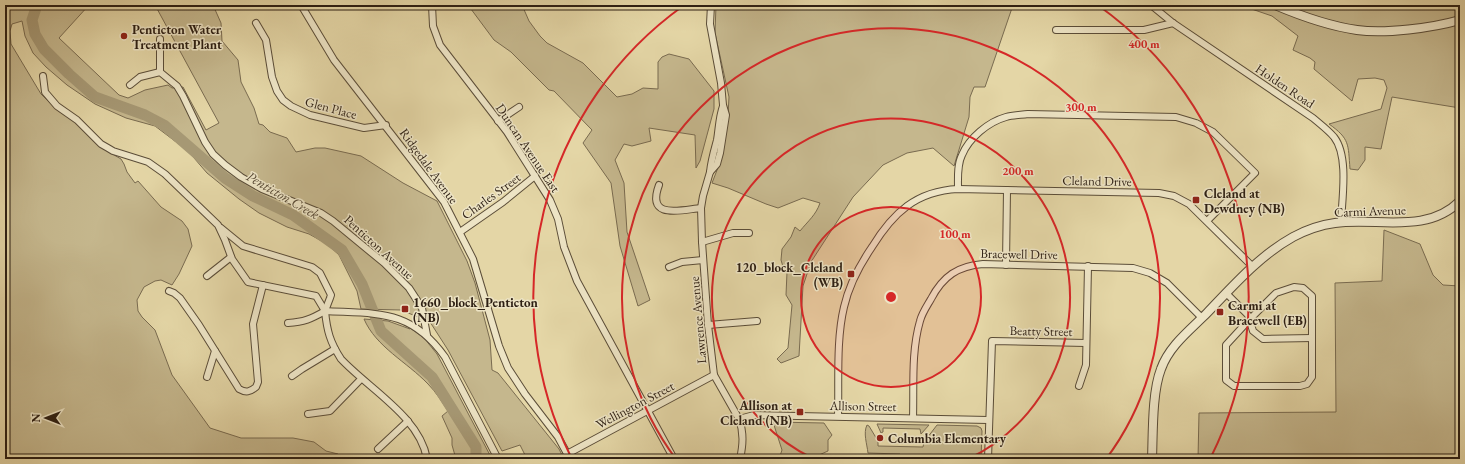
<svg xmlns="http://www.w3.org/2000/svg" width="1465" height="464" viewBox="0 0 1465 464" font-family="'EB Garamond',serif">
<style>
.green{fill:#c5b78d;stroke:#796b50}
.lines{fill:none;stroke-linecap:round;stroke-linejoin:round}
.river{stroke:#a69874;stroke-width:11}
.minor-casing{stroke:#5b4d38;stroke-width:8}
.tertiary-casing{stroke:#5b4d38;stroke-width:10}
.minor{stroke:#ede4c5;stroke-width:6}
.tertiary{stroke:#ede4c5;stroke-width:8}
.ring{fill:none;stroke:#d62828;stroke-width:2}
.poi-dot{fill:#8f2418;stroke:#ede4c5;stroke-width:1.5}
.labels{text-anchor:middle;dominant-baseline:central;stroke-width:3;stroke-linejoin:round;paint-order:stroke}
.poi-label{font-size:13px;font-weight:bold;fill:#2d1f13;stroke:#ede4c5;text-anchor:start}
.street-label{font-size:13px;fill:#2d1f13;stroke:#ede4c5}
.water-label{font-size:14px;font-style:italic;fill:#574935;stroke:#ede4c5}
.centre{fill:#d62828;stroke:#ede4c5;stroke-width:2}
.ring-label{font-size:12px;text-anchor:middle;font-weight:bold;fill:#d62828;stroke:#ede4c5;stroke-width:3;stroke-linejoin:round;paint-order:stroke}
</style>
<rect width="100%" height="100%" fill="#e4d6a6"/>
<filter id="stains"><feTurbulence type="fractalNoise" baseFrequency=".005" numOctaves="4"/><feColorMatrix values="0 0 0 0 .2 0 0 0 0 .09 0 0 0 0 .02 0 0 0 .5 -.17"/></filter>
<radialGradient id="worn" r=".72"><stop offset=".6" stop-color="#630" stop-opacity="0"/><stop offset="1" stop-color="#630" stop-opacity=".3"/></radialGradient>
<!-- green -->
<g class="green">
<path d="M5 5H89L59 38 119 95 128 98 145 90 168 85 172 88 183 87 206 130 219 123 155 5H213L221 23 222 41 238 60 241 82 254 108 259 124 263 125 270 132 287 138 296 152 315 148H325L361 156 403 183 437 201 467 261 475 283 490 340 492 370 498 373 559 449 564 459H527L520 445 502 451 448 350 430 322 401 310 361 309 357 291 339 255 327 244 309 234 287 227 259 213 239 199 207 173 188 151 155 126 126 118 95 104 67 85 46 67 33 53 25 36 22 21 12 24 10 31 11 44 41 94 57 110 77 123 102 148 121 159 124 164 127 172 135 183 138 181 161 207 182 221 188 229 192 246 179 274 172 285 161 280 155 281 144 287 137 300 138 311 142 317 155 330 172 375 210 428 241 438H293L314 442 326 451 338 454 343 459H5Z"/>
<path d="M468 5H522L529 21 540 36 547 43 583 63 617 97 632 94 643 88 658 89V62L662 57 669 54 689 59 714 91V109L700 161 696 168 695 135 649 128 651 141 632 146 624 144 615 160 624 183 627 232 650 300 638 306 620 246 611 183 583 143 592 130 554 91 549 90 511 52 494 40Z"/>
<path d="M716 5H1013L985 87H974L970 97 969 117 954 166 933 148 907 153 883 165 853 197 811 262 803 286 799 356 781 363 777 359 788 348 792 305 786 295 787 272 784 270 781 260 782 249 791 237 795 227 800 231C808 221 816 215 820 203L803 198 778 208 766 204 728 188 712 183 719 165 728 115 729 97 715 33Z"/>
<path d="M1240 5H1460V108L1392 97 1381 149 1365 147V160L1358 170 1350 169C1348 144 1350 139 1329 124L1381 109 1387 88 1384 80 1375 78 1358 79 1352 101 1314 69 1315 62 1310 58 1293 50 1298 36 1272 16Z"/>
<path d="M1384 230 1420 244 1433 275 1443 285 1460 286V459H1198L1199 413 1336 412 1335 283 1382 281Z"/>
<path d="M364 319 388 321 410 329V328L424 338 437 354 492 459H456L452 445V438L442 416 448 411C442 402 436 392 428 384 407 362 376 347 364 319Z"/>
<path d="M773 422 824 423 832 435 828 440V451L810 459H779L782 450Z"/>
<path d="M877 424 929 425 921 434 920 429 883 428V432L881 433Z"/>
<path d="M867 425 869 426 878 441V446L923 447 924 442 937 425 977 426 981 428 982 431 981 459H903V457H900V454L868 453C867 444 863 433 867 425Z"/>
</g>
<g class="lines">
<!-- river -->
<path class="river" d="M37 5 32 20 35 34 44 49 69 74 95 97 145 115 164 125 225 178 253 196 293 215 342 250 362 284 381 331 432 377 476 447V459"/>
<defs>
<g id="minor">
<path d="M301 5 334 60 444 202 473 259 499 346 508 368 525 394 558 437 570 459"/>
<path d="M432 5 433 26 440 45 507 132 550 200 558 219 564 247 577 281 674 459"/>
<path d="M711 5 710 24 721 83 723 105 726 115 720 153 717 164 710 172 703 196 701 208 702 242 708 325 714 375 739 419C744 433 743 445 740 459"/>
<path d="M1151 5 1173 23 1313 118C1320 124 1328 130 1334 137 1349 156 1342 199 1341 222"/>
<path d="M256 23 266 40 272 77 277 91 283 100 291 106 310 115 364 128 386 125"/>
<path d="M1056 30H1144L1173 23"/>
<path d="M160 39V72"/>
<path d="M43 76 45 92 57 106 77 120 101 144 108 148 113 151 148 162 165 174 218 225 225 240 232 259 248 282 316 296 325 311C378 314 411 309 445 357L498 459"/>
<path d="M130 85 140 77 160 72 177 86 183 96 205 142 213 154 225 165 241 177 262 189 321 213 333 221 384 263 409 288 422 308 427 335"/>
<path d="M498 121 519 107"/>
<path d="M710 172C711 161 714 151 717 140 719 128 719 117 723 106"/>
<path d="M659 185C646 220 680 210 701 208"/>
<path d="M958 189C958 178 957 165 962 155 969 138 988 122 1006 117 1013 115 1021 115 1028 114L1176 117 1196 123 1213 132 1255 173 1207 221"/>
<path d="M221 228 243 246 312 267 320 273 331 295 330 298 325 311"/>
<path d="M460 232 503 202 535 176"/>
<path d="M702 242 733 233H749"/>
<path d="M1006 265 1007 190"/>
<path d="M669 267 682 262 703 260"/>
<path d="M207 276 231 257"/>
<path d="M1294 287 1303 288 1312 296V377L1307 384 1300 386H1234L1226 380V345L1249 320 1276 293Z"/>
<path d="M169 291 174 293 180 298 199 325 239 389C246 393 250 392 256 387L258 382 253 324 263 285"/>
<path d="M1226 293 1248 315 1253 331 1263 339 1312 338"/>
<path d="M288 323C304 322 311 319 325 311 327 331 330 342 341 359 369 389 420 417 427 459"/>
<path d="M708 325 757 321"/>
<path d="M292 376 302 369 335 349"/>
<path d="M207 377 215 351"/>
<path d="M1079 386 1086 365 1088 266"/>
<path d="M308 414 330 411 361 379"/>
<path d="M838 416C839 382 836 340 844 307 849 285 859 266 872 247 893 213 916 191 958 189L1159 193 1174 196 1189 204 1253 267"/>
<path d="M913 418C914 386 911 352 920 321 922 313 927 306 931 299 943 276 958 266 983 264L1133 268 1150 273 1167 283 1202 318"/>
<path d="M739 419 754 415 988 420"/>
<path d="M378 449 408 421"/>
<path d="M567 454 714 375"/>
<path d="M988 459 992 341 1086 343"/>
</g>
<g id="tertiary">
<path d="M1275 5C1301 16 1329 26 1357 30 1385 34 1432 28 1460 20"/>
<path d="M1152 459C1153 433 1152 392 1161 369 1169 346 1190 330 1207 313 1233 286 1259 256 1293 237 1306 230 1320 225 1335 223 1377 217 1426 235 1460 201"/>
</g>
</defs>
<!-- minor casing -->
<use href="#minor" class="minor-casing"/>
<!-- tertiary casing -->
<use href="#tertiary" class="tertiary-casing"/>
<!-- minor -->
<use href="#minor" class="minor"/>
<!-- tertiary -->
<use href="#tertiary" class="tertiary"/>
</g>
<!-- distance rings -->
<circle cx="891" cy="297" r="90" fill="#d62828" fill-opacity=".12"/>
<g class="ring">
<circle cx="891" cy="297" r="90"/>
<path d="M814 459A179 179 0 1 1 968 459"/>
<path d="M676 459A269 269 0 1 1 1106 459"/>
<path d="M571 457A358 358 0 0 1 683 6M1099 6A358 358 0 0 1 1211 457"/>
</g>
<!-- markers -->
<g class="poi-dot">
<circle cx="124" cy="36" r="4"/>
<rect x="1192" y="196" width="8" height="8" rx="2"/>
<rect x="847" y="270" width="8" height="8" rx="2"/>
<rect x="401" y="305" width="8" height="8" rx="2"/>
<rect x="1216" y="308" width="8" height="8" rx="2"/>
<rect x="796" y="408" width="8" height="8" rx="2"/>
<circle cx="880" cy="438" r="4"/>
</g>
<g class="labels">
<!-- poi labels -->
<g class="poi-label">
<text x="132" y="29">Penticton Water<tspan x="132" dy="15">Treatment Plant</tspan></text>
<text x="1204" y="193">Cleland at<tspan x="1204" dy="15">Dewdney (NB)</tspan></text>
<text x="843" y="267" text-anchor="end">120_block_Cleland<tspan x="843" dy="15">(WB)</tspan></text>
<text x="413" y="302">1660_block_Penticton<tspan x="413" dy="15">(NB)</tspan></text>
<text x="1228" y="305">Carmi at<tspan x="1228" dy="15">Bracewell (EB)</tspan></text>
<text x="792" y="405" text-anchor="end">Allison at<tspan x="792" dy="15">Cleland (NB)</tspan></text>
<text x="888" y="438">Columbia Elementary</text>
</g>
<!-- street labels -->
<g class="street-label">
<text transform="translate(1285 86) rotate(34)">Holden Road</text>
<text transform="translate(331 108) rotate(15)">Glen Place</text>
<text transform="translate(528 148) rotate(56)">Duncan Avenue East</text>
<text transform="translate(429 166) rotate(54)">Ridgedale Avenue</text>
<text transform="translate(1097 181) rotate(1)">Cleland Drive</text>
<text transform="translate(491 196) rotate(-36)">Charles Street</text>
<text transform="translate(1370 211) rotate(-2)">Carmi Avenue</text>
<text transform="translate(379 247) rotate(42)">Penticton Avenue</text>
<text transform="translate(1019 254) rotate(1)">Bracewell Drive</text>
<text transform="translate(698 320) rotate(-95)">Lawrence Avenue</text>
<text transform="translate(1041 331) rotate(1)">Beatty Street</text>
<text transform="translate(635 405) rotate(-28)">Wellington Street</text>
<text transform="translate(863 406) rotate(1)">Allison Street</text>
</g>
<!-- water labels -->
<g class="water-label">
<text transform="translate(283 195) rotate(30)">Penticton Creek</text>
</g>
</g>
<circle cx="891" cy="297" r="6" class="centre"/>
<g class="ring-label">
<text x="1144" y="48">400 m</text>
<text x="1081" y="111">300 m</text>
<text x="1018" y="175">200 m</text>
<text x="955" y="238">100 m</text>
</g>
<!-- margin -->
<rect width="1465" height="464" fill="none" stroke="#e4d6a6" stroke-width="20"/>
<rect x="6" y="6" width="1453" height="452" fill="none" stroke="#2d1f13" stroke-width="2"/>
<rect x="10" y="10" width="1445" height="444" fill="none" stroke="#2d1f13"/>
<!-- north arrow -->
<g transform="translate(46 418) rotate(270)" stroke="#ede4c5" stroke-width="3" paint-order="stroke">
<path d="M0-3L7 15L0 10L-7 15Z" fill="#2d1f13"/>
<text y="-6" font-size="11" font-weight="bold" text-anchor="middle" fill="#2d1f13">N</text>
</g>
<rect width="100%" height="100%" filter="url(#stains)"/>
<rect width="100%" height="100%" fill="url(#worn)"/>
</svg>
